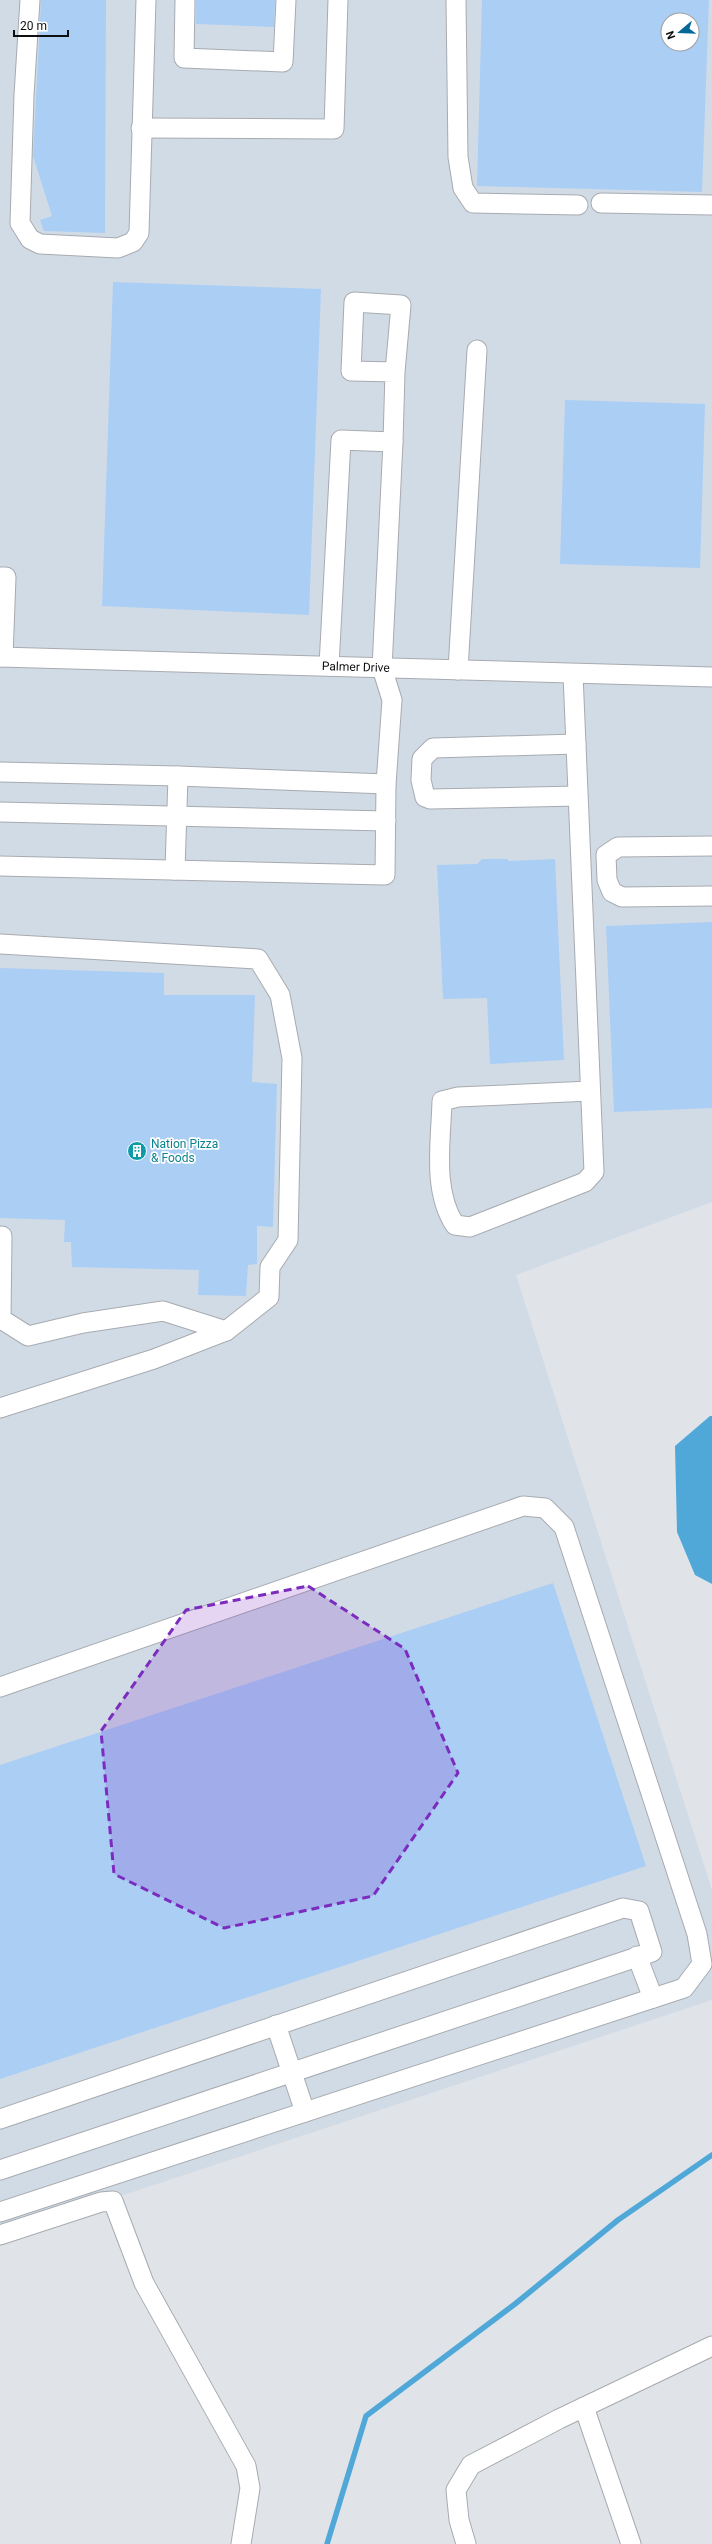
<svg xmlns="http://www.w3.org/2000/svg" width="712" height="2544" viewBox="0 0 712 2544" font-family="Roboto,sans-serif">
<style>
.built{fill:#d1dbe6;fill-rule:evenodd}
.water{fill:#50a8d8}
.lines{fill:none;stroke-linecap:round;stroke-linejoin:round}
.stream{stroke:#50a8d8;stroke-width:5.5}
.building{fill:#abcef5;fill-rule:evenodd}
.minor-casing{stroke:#a7abb0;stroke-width:21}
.minor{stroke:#fff;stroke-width:19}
.marked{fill:#7b2cbf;fill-opacity:0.2;stroke:#7b2cbf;stroke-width:3;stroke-dasharray:8 5;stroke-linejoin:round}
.labels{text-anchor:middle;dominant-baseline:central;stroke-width:3.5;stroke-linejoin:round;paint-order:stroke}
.street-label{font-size:12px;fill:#0e0f11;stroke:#fff}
.culture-label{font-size:12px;fill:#0d838f;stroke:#fff;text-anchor:start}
</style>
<rect width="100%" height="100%" fill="#e0e4e9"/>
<!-- built -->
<path class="built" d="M0 0H712V1202L516 1275 712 1890V2000L0 2236ZM668 20H692V44H668Z"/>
<!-- water -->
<path class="water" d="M710 1416H712V1584L695 1575 677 1532 675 1446Z"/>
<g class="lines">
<!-- stream -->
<path class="stream" d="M327 2544 366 2416 515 2304 618 2220 712 2155"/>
</g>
<!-- building -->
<g class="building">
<path d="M41 0H106L105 233 44 231 40 220 52 216 33 156Z"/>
<path d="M196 0H275L274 27 196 24Z"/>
<path d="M482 0H709L702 192 477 186ZM668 20H692V44H668Z"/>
<path d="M113 282 321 289 309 615 102 606Z"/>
<path d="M565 400 705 404 700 568 560 564Z"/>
<path d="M482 859H507L509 861 555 859 564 1060 490 1064 487 998 443 999 437 865 477 864Z"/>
<path d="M712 922V1108L614 1112 606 926Z"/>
<path d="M0 968 164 973V995H255L252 1082 277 1084 273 1227 257 1226V1264L248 1265 246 1296 198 1295 199 1270 72 1267 71 1242H64L65 1220 0 1218Z"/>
<path d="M553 1583 646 1866 0 2079V1765Z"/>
</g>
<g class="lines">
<defs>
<g id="minor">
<path d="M30 0 24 95 20 223 30 239 40 244 118 248 133 242 139 233 146 0"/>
<path d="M185 0 184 58 283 62 286 0"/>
<path d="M456 0 458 157 463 188 473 203 578 205"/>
<path d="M141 128 334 129 338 0"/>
<path d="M601 203 712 205"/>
<path d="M0 577H6L3 657"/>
<path id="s1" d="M0 657 712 677"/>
<path d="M329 666 341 440 393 442 395 372 351 371 354 302 401 305 395 372"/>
<path d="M458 670 477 350"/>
<path d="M573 674 594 1172 585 1182 470 1227 455 1225C432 1190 441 1141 442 1101L458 1097 590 1091"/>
<path d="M576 744 433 748 422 759 421 780 425 797 430 799 578 796"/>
<path d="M0 772 178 776"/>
<path d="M0 812 386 821"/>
<path d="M712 846 618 847 606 855 607 880 612 892 622 897 712 896"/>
<path d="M0 866 385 875 386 784 392 700 382 668 393 442"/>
<path d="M175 870 178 776 386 784"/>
<path d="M0 944 258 959 280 995 292 1058 288 1240 270 1267 269 1297 226 1331 154 1359 0 1408"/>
<path d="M2 1236 1 1319 28 1336 83 1323 163 1311 226 1331"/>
<path d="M0 1687 523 1506 545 1508 564 1527 697 1934 702 1964 684 1988 0 2212"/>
<path d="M637 1956 653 1998"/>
<path d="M276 2025 305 2112"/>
<path d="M0 2119 623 1908 639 1911 652 1952 0 2170"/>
<path d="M0 2235 101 2202 113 2201 144 2283 246 2466 250 2488 241 2544"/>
<path d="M584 2407 631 2544"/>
<path d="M466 2544 459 2520 456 2490 471 2465 559 2419 712 2346"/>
</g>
</defs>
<!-- minor casing -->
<use href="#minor" class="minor-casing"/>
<!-- minor -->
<use href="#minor" class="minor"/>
</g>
<!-- marked area -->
<path class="marked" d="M308 1586 405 1649 458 1773 373 1896 224 1928 114 1874 101 1731 186 1610Z"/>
<!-- icons -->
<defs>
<symbol id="building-disc" viewBox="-11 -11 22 22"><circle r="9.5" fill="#0f9aa8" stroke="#fff"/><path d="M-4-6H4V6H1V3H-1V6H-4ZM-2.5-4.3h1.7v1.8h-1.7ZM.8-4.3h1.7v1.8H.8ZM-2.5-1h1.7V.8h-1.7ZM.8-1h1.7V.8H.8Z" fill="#fff"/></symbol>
</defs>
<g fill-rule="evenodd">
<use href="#building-disc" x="126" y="1140" width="22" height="22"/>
</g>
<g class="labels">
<!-- street labels -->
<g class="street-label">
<text stroke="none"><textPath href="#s1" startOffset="356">Palmer Drive</textPath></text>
</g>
<!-- culture labels -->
<g class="culture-label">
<text x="151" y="1144">Nation Pizza<tspan x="151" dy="14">&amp; Foods</tspan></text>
</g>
</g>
<!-- north arrow -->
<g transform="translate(680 32) rotate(251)"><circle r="19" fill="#ffffff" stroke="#9f9fa0"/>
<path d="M0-3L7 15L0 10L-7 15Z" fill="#046998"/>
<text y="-6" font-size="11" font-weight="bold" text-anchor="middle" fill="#0e0f11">N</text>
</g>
<!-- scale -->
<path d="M14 30v6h54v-6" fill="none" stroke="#0e0f11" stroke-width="2"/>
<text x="20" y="30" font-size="12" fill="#0e0f11" stroke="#ffffff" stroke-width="3" paint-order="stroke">20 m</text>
</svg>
